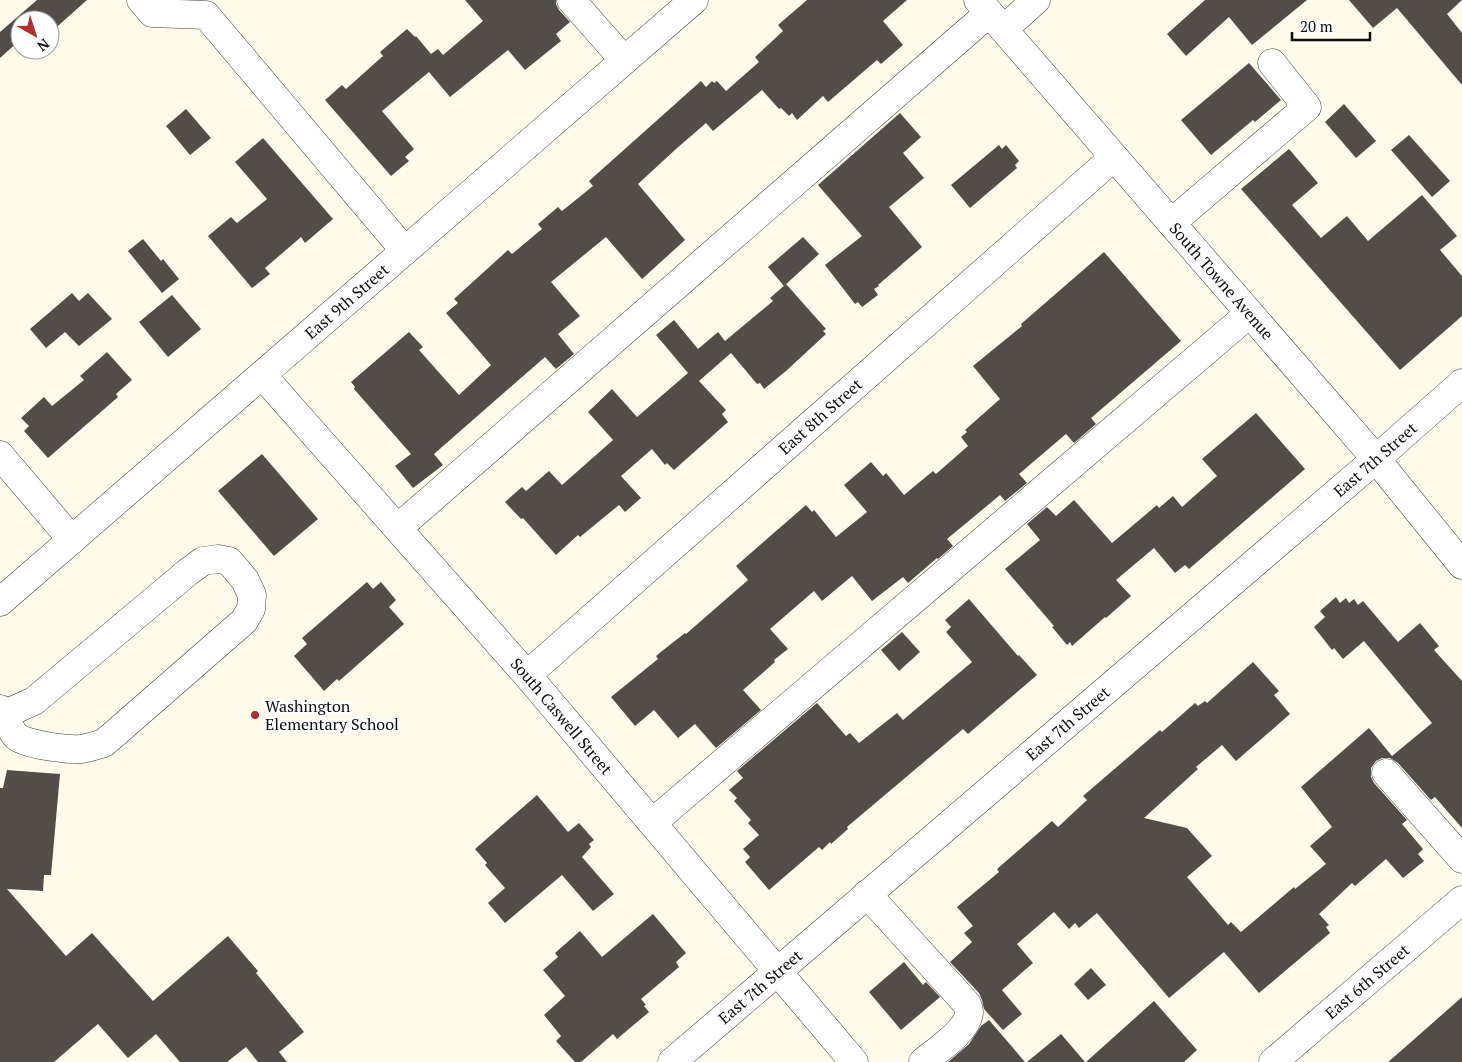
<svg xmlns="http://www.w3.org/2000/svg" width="1462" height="1062" viewBox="0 0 1462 1062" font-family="'PT Serif',serif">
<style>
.building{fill:#534d49}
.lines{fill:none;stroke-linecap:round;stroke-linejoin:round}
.minor-casing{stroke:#3f3f3f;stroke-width:29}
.minor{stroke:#fff;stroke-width:28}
.poi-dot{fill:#b12e30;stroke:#fff;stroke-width:2}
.labels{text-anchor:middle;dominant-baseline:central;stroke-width:5;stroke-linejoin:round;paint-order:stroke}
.street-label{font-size:16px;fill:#0c0c0c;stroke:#fff}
.poi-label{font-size:16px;fill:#0c0c0c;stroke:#fff;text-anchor:start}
</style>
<rect width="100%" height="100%" fill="#fefbeb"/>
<!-- building -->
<g class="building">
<path d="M37 0H87L50 33V20H20V40L0 58V32Z"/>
<path d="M465 0H556V4L559 10 570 22 556 34 561 41 525 70 508 50 450 97 429 72 382 111 414 149 405 157 409 161 391 176 325 100 342 85 346 89 383 56 380 52 407 29 415 37 416 36 431 54 438 49 443 55 483 21Z"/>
<path d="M807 0H907L883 21 903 45 881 64 877 60 828 102 823 96 797 120 792 113 789 116 781 108 779 109 762 90 713 131 706 123 676 149 638 184 685 240 642 279 606 237 551 282 580 316 558 334 574 354 556 369 545 357 434 454 443 465 413 488 395 466 411 454 354 389 355 387 351 382 409 332 423 347 419 350 459 395 491 365 446 313 458 303 454 299 508 250 512 254 542 229 538 224 558 207 562 211 593 186 589 181 701 81 706 87 712 81 714 83 717 81 726 91 759 62 755 57 783 31 778 25Z"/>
<path d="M1205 0H1307L1252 45 1229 17 1186 56 1167 34Z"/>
<path d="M1349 0H1462L1447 14 1462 33V85L1397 8 1373 28Z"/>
<path d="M1249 63 1281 100 1255 122 1253 120 1211 155 1181 120Z"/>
<path d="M1344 104 1376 141 1356 158 1325 122Z"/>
<path d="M186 109 211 138 190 155 166 126Z"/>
<path d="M900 113 921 137 903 153 924 178 889 207 922 247 878 285 879 286 874 289 878 295 862 307 858 302 855 304 825 265 862 236 818 185Z"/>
<path d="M1409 135 1450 181 1432 197 1391 150Z"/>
<path d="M263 138 333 219 305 243 301 237 265 268 270 274 252 288 208 236 231 217 237 223 267 199 235 162Z"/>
<path d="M999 145 1002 149 1006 145 1019 161 1015 165 1017 168 970 208 951 185Z"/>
<path d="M1289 149 1318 183 1292 205 1321 238 1347 216 1368 241 1422 195 1457 236 1440 250 1462 276V316L1400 370 1241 189Z"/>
<path d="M803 237 819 254 784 286 768 267Z"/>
<path d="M143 239 161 261 163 259 179 279 162 293 128 251Z"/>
<path d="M1104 252 1181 341 1091 418 1096 424 1074 443 1066 434 1019 474 1027 483 1005 501 1000 495 947 539 953 546 938 559 937 558 908 583 903 577 872 601 852 576 822 601 814 591 770 629 788 649 774 660 775 662 743 690 761 710 716 748 695 724 678 738 654 710 635 726 611 697 658 659 656 656 662 651 685 633 686 634 748 580 736 566 806 505 812 512 814 510 836 537 867 512 844 485 871 462 883 476 886 473 904 495 933 471 936 474 968 446 961 437 967 432 965 430 1000 399 973 366 1022 326 1021 324Z"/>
<path d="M786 284 826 329 823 331 826 334 786 371 764 389 760 383 757 384 731 353 699 381 726 410 722 414 728 422 674 470 667 463 665 465 652 449 621 476 641 498 625 512 619 505 580 537 578 535 556 555 523 518 521 519 505 502 522 487 526 491 549 471 562 485 613 440 588 412 612 389 637 417 688 373 656 335 674 320 698 349 718 332 725 341 773 301 770 298Z"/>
<path d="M72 293 79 301 88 293 112 319 79 346 65 332 46 348 30 329Z"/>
<path d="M172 295 201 329 168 357 139 322Z"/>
<path d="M107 352 132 380 116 394 118 397 48 458 24 431 29 426 21 418 44 397 52 406 84 380 80 376Z"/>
<path d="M1256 413 1305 469 1189 569 1185 565 1175 573 1154 548 1116 580 1131 596 1106 618 1105 617 1072 646 1070 642 1067 645 1052 627 1054 626 1005 569 1040 540 1027 524 1047 507 1056 516 1074 500 1112 543 1157 505 1159 508 1173 496 1182 507 1217 476 1202 459Z"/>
<path d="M262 454 318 519 274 556 218 491Z"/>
<path d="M367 582 373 589 381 582 396 600 389 607 404 624 339 681 337 679 324 691 294 656 307 644 302 638Z"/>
<path d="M1336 597 1340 603 1346 598 1349 603 1354 599 1358 605 1363 601 1398 642 1420 623 1439 646 1434 650 1462 681V828L1435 797 1431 800 1398 763 1390 758H1382L1376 761 1371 768V777L1374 783 1407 820 1402 824 1423 849 1418 854 1424 861 1403 878 1386 859 1355 886 1352 883 1319 914 1329 925 1326 927 1330 933 1259 993 1224 952 1169 998 1097 913 1079 928 1075 923 1069 929 1054 912 1017 944 1033 963 1002 990 1022 1014 1003 1030 984 1009 982 1000 979 993 950 962 972 942 964 933 973 926 957 907 999 872 997 869 1052 821 1058 827 1087 800 1083 796 1160 730 1162 732 1195 703 1198 706 1205 701 1207 703 1253 662 1279 691 1274 695 1290 714 1236 761 1222 745 1196 767 1198 769 1144 818 1187 828 1212 856 1187 877 1228 925 1231 922 1241 932 1294 887 1295 889 1326 864 1310 846 1332 827 1301 787 1369 728 1392 756 1432 723 1364 641 1343 659 1334 648 1332 650 1314 627 1325 617 1320 611Z"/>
<path d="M969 599 1018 656 1019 655 1037 675 968 734 963 729 847 827 848 829 831 844 830 842 822 850 819 847 769 890 745 862 750 857 743 849 759 835 748 823 751 820 734 801 737 798 729 790 743 778 737 771 817 703 846 736 850 733 859 743 897 713 903 720 972 662 946 632 951 627 945 620Z"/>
<path d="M902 632 920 652 899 671 881 650Z"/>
<path d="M7 770 60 774 51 875H44L43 891 7 889 66 956 92 933 153 1001 228 936 258 971 256 973 304 1032 279 1052 287 1062H258L246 1047 227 1062H180L156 1034 128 1058 98 1024 54 1062H0V788H3Z"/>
<path d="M537 795 568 832 579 823 594 840 589 844 591 847 582 857 614 894 593 911 562 875 505 923 488 903 505 888 485 865 487 863 475 849Z"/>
<path d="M653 914 686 953 676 962 679 967 641 999 646 1005 644 1006 649 1012 617 1039 613 1034 581 1062H575L556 1041 561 1036 544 1015 565 996 543 970 558 957 555 953 580 931 602 957Z"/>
<path d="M904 962 923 985 926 982 940 997 901 1030 869 992Z"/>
<path d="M1091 968 1106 985 1088 1000 1074 984Z"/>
<path d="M1462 997V1062H1388L1402 1050Z"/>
<path d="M1154 1001 1197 1050 1184 1062H1086Z"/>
<path d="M989 1020 1025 1062H948L969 1044 981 1026Z"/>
<path d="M1061 1034 1085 1062H1027Z"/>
</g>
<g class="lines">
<defs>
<g id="minor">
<path d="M141 0 152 13 206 15 405 251"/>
<path d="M571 0 624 60"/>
<path id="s1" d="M978 0 1376 459 1462 565"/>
<path d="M1004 29 1036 0"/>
<path d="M1171 223 1307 107 1272 63"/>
<path id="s2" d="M262 375 527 675 854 1062"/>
<path d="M0 455 72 540"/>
<path d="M398 528 989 13"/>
<path id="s3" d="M0 602 694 0"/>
<path id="s4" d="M527 675 1114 157"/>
<path d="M0 709C6 716 11 732 16 736 25 745 69 750 81 749 89 748 97 745 104 743L244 621 251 609 252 595 245 580 229 561 218 559 203 561 188 572 34 701 5 714"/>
<path d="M1386 773 1462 859"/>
<path d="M652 823 1249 314"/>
<path d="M867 894 967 1004C968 1006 969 1009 969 1012 969 1030 936 1051 923 1062"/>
<path id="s5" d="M672 1062 1376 459 1462 383"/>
<path id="s6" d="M1273 1062 1462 900"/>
</g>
</defs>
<!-- minor casing -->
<use href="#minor" class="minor-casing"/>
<!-- minor -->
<use href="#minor" class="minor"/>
</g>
<!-- markers -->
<circle class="poi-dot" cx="255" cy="715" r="5"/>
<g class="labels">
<!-- street labels -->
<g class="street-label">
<text stroke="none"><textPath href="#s1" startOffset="372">South Towne Avenue</textPath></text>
<text stroke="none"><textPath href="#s3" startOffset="459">East 9th Street</textPath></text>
<text stroke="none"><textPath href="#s4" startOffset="391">East 8th Street</textPath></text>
<text stroke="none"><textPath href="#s5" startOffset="926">East 7th Street</textPath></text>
<text stroke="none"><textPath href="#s2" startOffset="454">South Caswell Street</textPath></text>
<text stroke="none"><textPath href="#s5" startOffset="521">East 7th Street</textPath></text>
<text stroke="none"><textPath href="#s6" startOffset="124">East 6th Street</textPath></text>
<text stroke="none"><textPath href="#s5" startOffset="116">East 7th Street</textPath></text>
</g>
<!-- poi labels -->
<g class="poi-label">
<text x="265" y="706">Washington<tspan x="265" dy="18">Elementary School</tspan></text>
</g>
</g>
<!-- north arrow -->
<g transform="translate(35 35) rotate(141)"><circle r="24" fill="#ffffff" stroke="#9e9e9e"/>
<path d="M0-4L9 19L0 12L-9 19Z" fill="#b12e30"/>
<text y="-8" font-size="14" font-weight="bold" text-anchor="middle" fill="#0c0c0c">N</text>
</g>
<!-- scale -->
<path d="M1292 32v8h78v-8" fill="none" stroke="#0c0c0c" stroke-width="2.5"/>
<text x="1300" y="32" font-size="15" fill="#0c0c0c" stroke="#ffffff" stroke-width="4" paint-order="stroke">20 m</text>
</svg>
